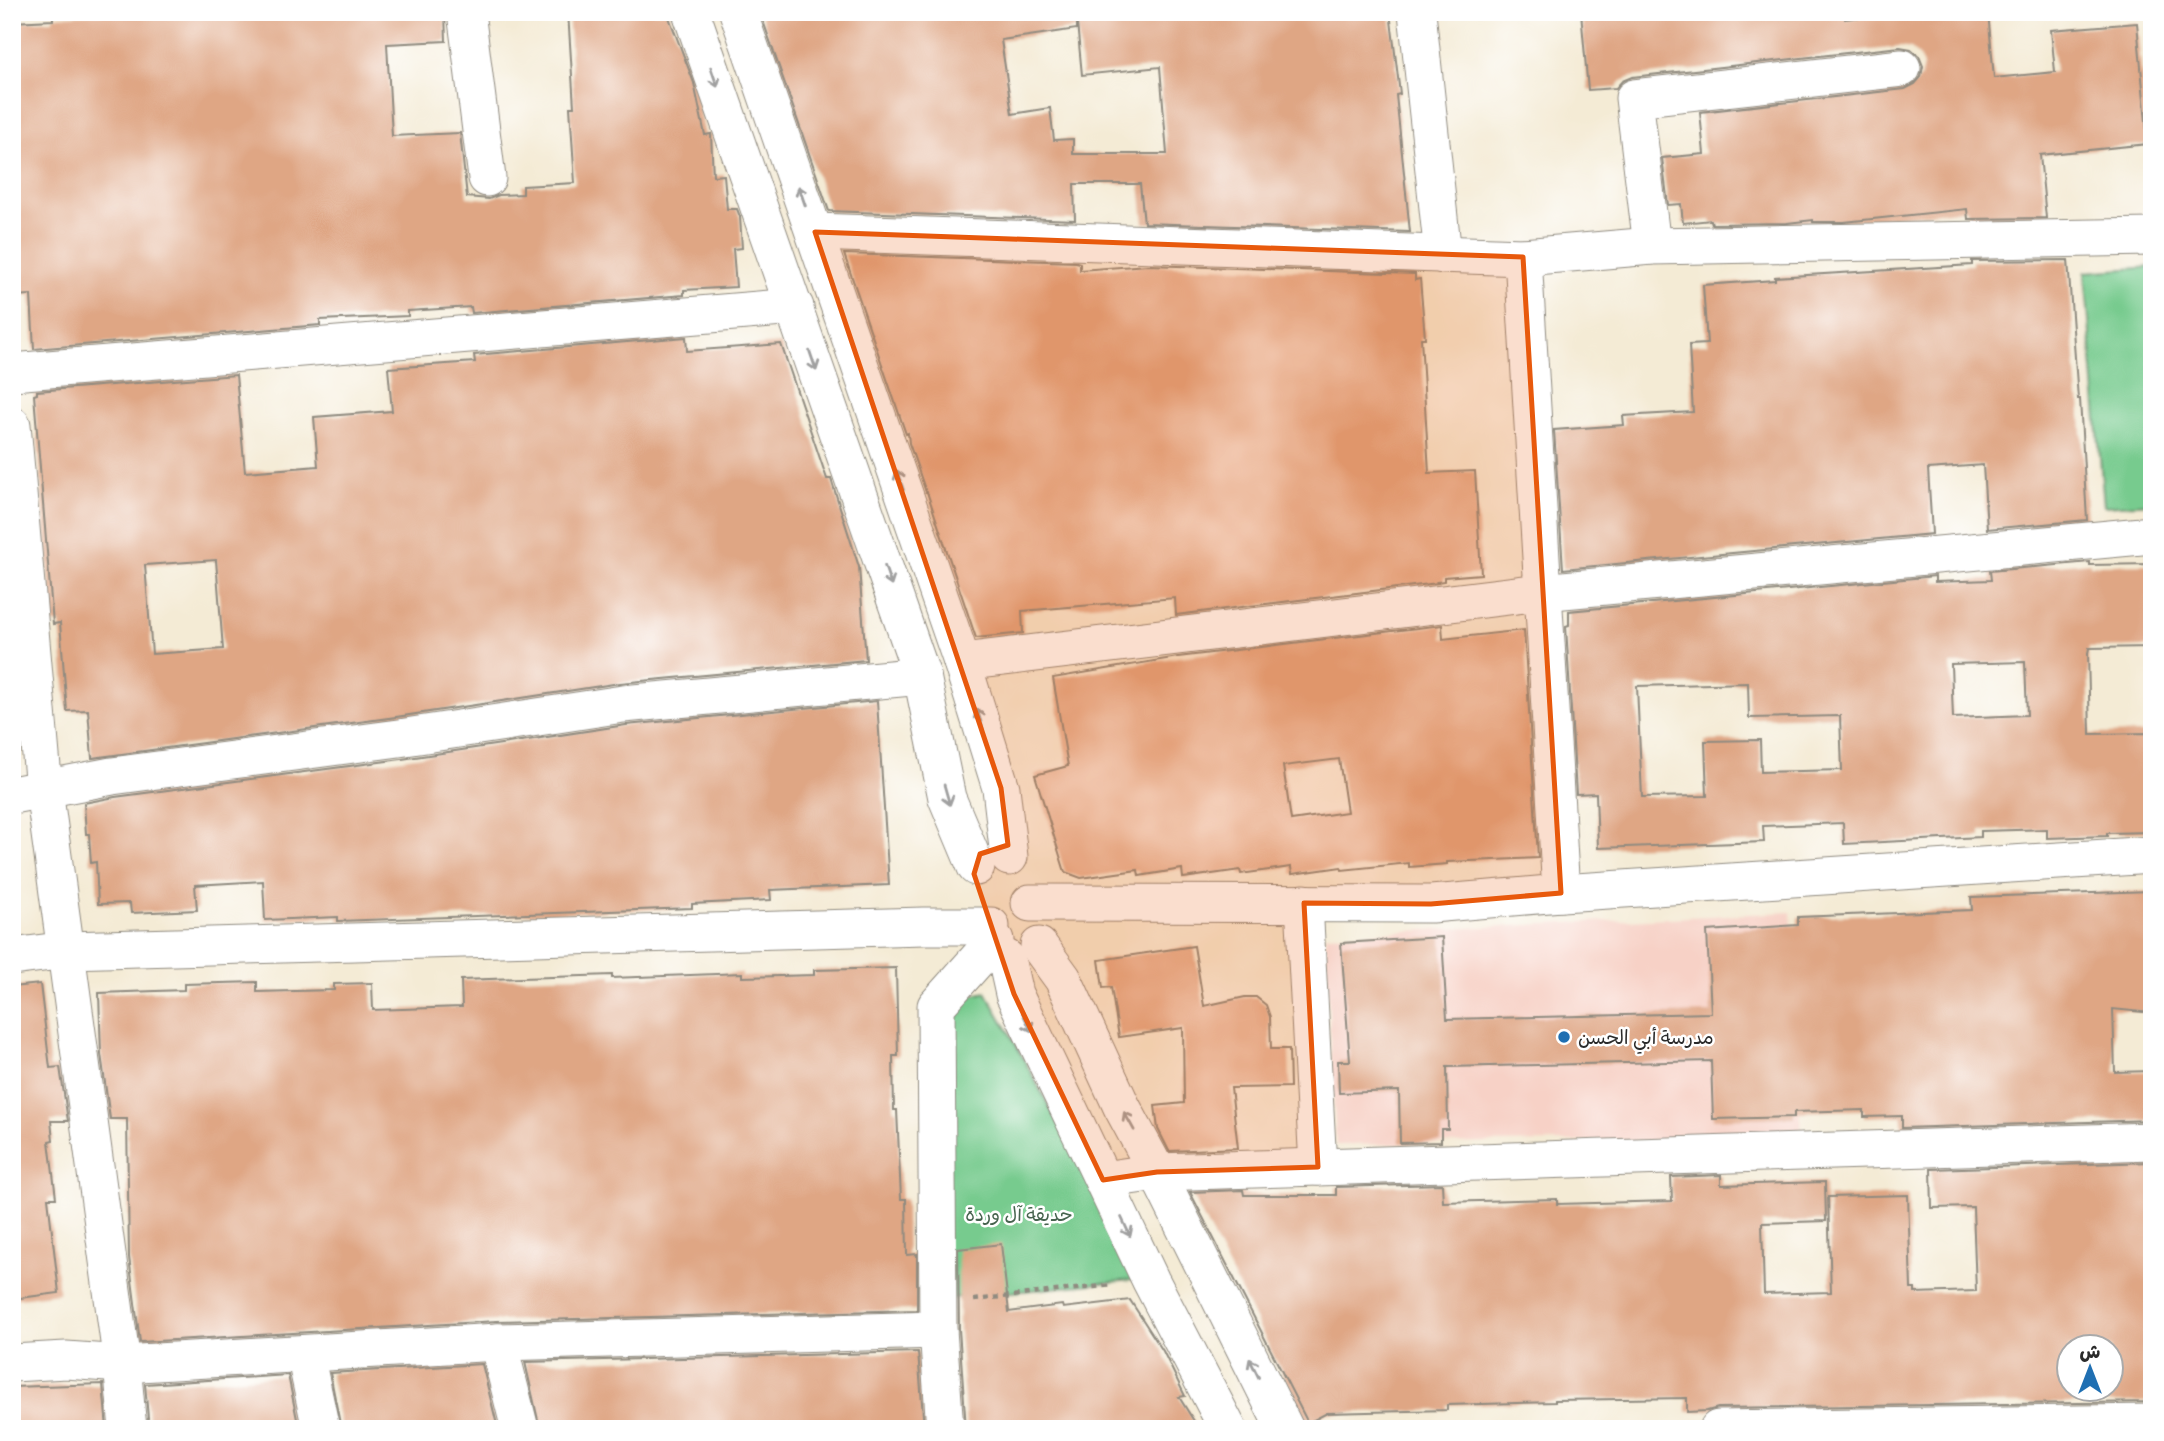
<svg xmlns="http://www.w3.org/2000/svg" width="2164" height="1441" viewBox="0 0 2164 1441" font-family="'Patrick Hand','Playpen Sans Arabic',sans-serif">
<style>
.built{fill:#f7d1c6}
.green{fill:#77cb8e;stroke:#517b5c;stroke-width:2}
.building{fill:#dfa684;fill-rule:evenodd}
.lines{fill:none;stroke-linecap:round;stroke-linejoin:round}
.minor-casing{stroke:#908b80;stroke-width:39}
.path{stroke:#908b80;stroke-width:4.5;stroke-dasharray:5 5;stroke-linecap:butt}
.minor{stroke:#fff;stroke-width:37}
.oneway{stroke:#a0a0a0}
.marked{fill:#e8590c;fill-opacity:0.2;stroke:#e8590c;stroke-width:5;stroke-linejoin:round}
.poi-dot{fill:#1f6fb2;stroke:#fff;stroke-width:2.5}
.labels{text-anchor:middle;dominant-baseline:central;stroke-width:5;stroke-linejoin:round;paint-order:stroke}
.poi-label{font-size:19px;fill:#2b2b2b;stroke:#fff;text-anchor:start}
.park-label{font-size:19px;fill:#46634e;stroke:#fff}
</style>
<rect width="100%" height="100%" fill="#fff"/>
<filter id="ink" filterUnits="userSpaceOnUse"><feTurbulence type="fractalNoise" baseFrequency=".0143" numOctaves="2"/><feDisplacementMap in="SourceGraphic" scale="14" xChannelSelector="R" yChannelSelector="G"/><feConvolveMatrix kernelMatrix="1 2 1 2 8 2 1 2 1" color-interpolation-filters="sRGB"/></filter>
<filter id="wash" filterUnits="userSpaceOnUse"><feTurbulence type="fractalNoise" baseFrequency=".00686" numOctaves="4" result="noise"/><feDisplacementMap in="SourceGraphic" scale="28" xChannelSelector="R" yChannelSelector="G"/><feGaussianBlur stdDeviation="1.57" result="paint"/><feColorMatrix in="noise" values="0 0 0 0 0 0 0 0 0 0 0 0 0 0 0 0 0 1.4 0 .05"/><feComposite in="paint" operator="in"/></filter>
<g filter="url(#wash)">
<rect width="100%" height="100%" fill="#f4ebd5"/>
<!-- built -->
<path class="built" d="M1791 912 1802 1139 1336 1145 1325 935Z"/>
<!-- green -->
<g class="green">
<path d="M2152 267V503L2104 506 2085 272Z"/>
<path d="M986 992 1009 1032 1142 1279 942 1299 943 1003Z"/>
</g>
<g id="blocks">
<!-- building -->
<g class="building">
<path d="M101 12H445L446 41 387 44 392 136 460 133 467 197 489 199 499 195 523 194V186L575 183 570 107H574L568 12H667L694 83 705 135 711 134 713 176 724 175 727 209H737L740 217 742 248 733 249 736 287 684 290V295L472 313 471 307 408 311V316L320 320V325L34 349 31 295 12 296V235L20 234 15 130H12V22L53 20V16L101 14Z"/>
<path d="M760 12H1390L1400 94 1396 95 1410 232 1144 223 1140 184H1074L1075 220 829 211ZM1077 23 1082 75 1160 67 1167 154H1073V139L1054 140 1050 108 1012 114 1001 40 1077 29Z"/>
<path d="M1581 12H1678L1679 16 1724 12H1844L1845 19 1909 12H1988L1994 78 2055 72 2051 30 2137 23 2148 144 2040 155 2046 218 1968 219 1967 209 1844 222H1813V220L1787 223 1712 224 1711 220 1683 223 1681 204 1668 205 1662 158 1704 154 1700 112 1905 89 1915 84 1921 77 1923 66 1919 56 1911 49 1900 47 1632 77 1622 81 1616 88 1588 90Z"/>
<path d="M844 254 1076 262 1080 263V270L1148 265 1415 274V280L1420 279 1425 338H1421L1429 473 1475 471 1481 574 1444 577V581L1437 582 1438 583 1176 615 1175 598 1022 611 1023 633 976 638 927 492H926L909 443 908 433 906 434Z"/>
<path d="M2068 260 2078 399H2080L2087 520 1987 529 1983 465 1928 469 1932 534 1563 569 1554 430 1624 425 1623 416 1693 412 1689 345 1707 344 1703 285 1775 280V277L1972 265V261Z"/>
<path d="M686 337 687 351 781 344 827 479H831L859 567 866 660 620 683 396 717 92 758 88 710 67 711 60 623 53 624 34 395 37 394V391L236 375 245 472 318 466 314 417 392 411 388 368 475 362 474 355ZM216 560 223 649 152 654 145 565Z"/>
<path d="M2090 562V565L2152 564V647L2089 648 2088 653 2090 734 2152 733V832L2107 833V836L2047 838V829L1981 831V837L1844 844 1843 823 1763 826 1764 842 1598 848 1596 793 1576 794 1566 626 1569 625V611L1935 576V582L1991 580 1990 571ZM2025 662 2027 715 1953 718 1951 664ZM1748 683 1749 718 1840 716 1842 770 1761 772 1760 740 1705 741 1707 796 1642 797 1637 686Z"/>
<path d="M1442 625 1443 639 1524 630 1538 858 1447 862V864L1409 867V863L1342 870 1341 867 1292 874 1291 867 1241 874 1240 870 1183 878 1182 869 1139 876 1138 870 1081 878 1065 872 1035 775 1068 766 1053 678 1178 657ZM1339 759 1347 812 1291 820 1283 766Z"/>
<path d="M877 701 889 885 770 890 771 900 692 904V908L338 921V917L265 920 263 881 195 885 197 910 131 913 130 903 98 904 96 862 91 863 89 834H86L84 803 115 797 402 759 626 725Z"/>
<path d="M2152 891V1013L2113 1009 2115 1072 2152 1071V1120L1902 1128V1116L1864 1117V1110L1794 1112V1117L1713 1119 1711 1061 1447 1067 1448 1129H1441V1142L1400 1143 1399 1091 1339 1093 1338 1061H1350L1341 943 1442 937 1447 1019 1711 1013 1707 931 1798 925V917L1972 910 1971 897Z"/>
<path d="M1194 946 1204 1006 1245 997H1256L1266 1005 1270 1017 1271 1049H1289L1290 1087 1231 1088 1238 1148 1169 1151 1158 1129 1155 1106 1184 1103 1183 1028 1119 1037 1111 987 1103 988 1099 960Z"/>
<path d="M896 968 898 1056H893L894 1110H897L901 1199H906L907 1255 917 1254V1310L497 1321 140 1342 129 1257 127 1119H110L101 1054 99 993 184 990V984L257 982V992L334 990V984L372 983 373 1010 462 1007 461 980 612 975V978L742 973V977L814 975V970Z"/>
<path d="M40 984 50 1068 60 1067 68 1121H51L53 1140 49 1141 56 1198H48L59 1293 12 1299V987Z"/>
<path d="M2152 1162V1402L1718 1408 1707 1411 1687 1412V1398L1555 1400V1402L1447 1405V1410L1327 1413 1308 1423 1190 1192 1243 1190 1244 1195H1336V1187L1442 1184 1443 1202 1557 1199V1204L1672 1201 1671 1177 1721 1175V1185L1825 1182 1826 1221 1762 1223 1764 1294 1831 1292 1828 1197 1908 1195 1911 1289H1915V1293L1976 1291 1973 1207 1932 1208 1931 1169ZM2069 1347H2111V1389H2069Z"/>
<path d="M1001 1244 1009 1312 1062 1305 1063 1308 1130 1300 1163 1351 1185 1396 1179 1397 1199 1429H966L959 1329 958 1249Z"/>
<path d="M918 1352 924 1429H540L525 1362Z"/>
<path d="M482 1364 498 1429H341L330 1373Z"/>
<path d="M288 1375 299 1429H149L145 1384Z"/>
<path d="M103 1384 107 1429H12V1387Z"/>
</g>
</g>
</g>
<g filter="url(#ink)">
<use href="#blocks" fill-opacity="0" stroke="#908b80" stroke-width="2"/>
<g class="lines">
<defs>
<g id="minor">
<path d="M466 12 487 178"/>
<path d="M691 12 922 676 947 798 976 867"/>
<path d="M738 12 962 662 1001 788 1009 857"/>
<path d="M1417 12 1443 255"/>
<path d="M815 232 1523 257 1652 246 2152 237"/>
<path d="M1652 246 1634 98 1902 68"/>
<path d="M1523 257 1561 893"/>
<path d="M12 372 795 307"/>
<path d="M12 425 44 790 122 1364 128 1429"/>
<path d="M962 662 1542 592 2152 535"/>
<path d="M12 795 112 776 399 738 623 704 922 676"/>
<path d="M1030 903 1431 904 1561 893 2152 855"/>
<path d="M1304 903 1318 1167"/>
<path d="M1039 946 1063 979 1122 1107 1157 1172 1285 1429"/>
<path d="M12 957 67 950 924 926H991"/>
<path d="M1006 958 1014 994 1151 1281 1228 1429"/>
<path d="M1103 1180 1157 1172 2152 1141"/>
<path d="M498 1342 520 1429"/>
<path d="M305 1354 321 1429"/>
<path d="M12 1363 66 1360 122 1364 498 1342 938 1330"/>
<path d="M945 1429 938 1330 936 1006 995 940"/>
<path d="M1718 1429 2152 1423"/>
</g>
</defs>
<!-- minor casing -->
<use href="#minor" class="minor-casing"/>
<!-- path -->
<path class="path" d="M974 1300 1112 1285"/>
<!-- minor -->
<use href="#minor" class="minor"/>
</g>
<!-- one-way arrows -->
<defs><path id="oneway-shaft" d="M-6 0H5M1.5-3L5.5 0L1.5 3" fill="none" stroke-width="1.6" stroke-linecap="round" stroke-linejoin="round" transform="scale(1.75)"/></defs>
<g class="oneway">
<use href="#oneway-shaft" transform="translate(714 77) rotate(71)"/>
<use href="#oneway-shaft" transform="translate(802 196) rotate(-109)"/>
<use href="#oneway-shaft" transform="translate(813 361) rotate(71)"/>
<use href="#oneway-shaft" transform="translate(900 480) rotate(-109)"/>
<use href="#oneway-shaft" transform="translate(888 576) rotate(71)"/>
<use href="#oneway-shaft" transform="translate(980 719) rotate(-107)"/>
<use href="#oneway-shaft" transform="translate(947 795) rotate(74)"/>
<use href="#oneway-shaft" transform="translate(1027 1022) rotate(64)"/>
<use href="#oneway-shaft" transform="translate(1129 1121) rotate(-119)"/>
<use href="#oneway-shaft" transform="translate(1126 1227) rotate(65)"/>
<use href="#oneway-shaft" transform="translate(1254 1368) rotate(-116)"/>
</g>
</g>
<!-- marked area -->
<path class="marked" d="M815 232 1523 257 1561 893 1431 904 1304 903 1318 1167 1157 1172 1103 1180 1014 994 974 874 980 854 1008 845 1001 788Z"/>
<!-- markers -->
<circle class="poi-dot" cx="1564" cy="1037" r="7"/>
<g class="labels">
<!-- poi labels -->
<g class="poi-label">
<text x="1578" y="1037">مدرسة أبي الحسن</text>
</g>
<!-- park labels -->
<g class="park-label">
<text x="1019" y="1214">حديقة آل وردة</text>
</g>
</g>
<!-- margin -->
<rect width="2164" height="1441" fill="none" stroke="#fff" stroke-width="42"/>
<!-- north arrow -->
<g transform="translate(2090 1368)"><circle r="33" fill="#ffffff" stroke="#aaaaaa" stroke-width="2"/>
<path d="M0-5L12 26L0 18L-12 26Z" fill="#1f6fb2"/>
<text y="-10" font-size="19" font-weight="bold" text-anchor="middle" fill="#2b2b2b">ش</text>
</g>
</svg>
